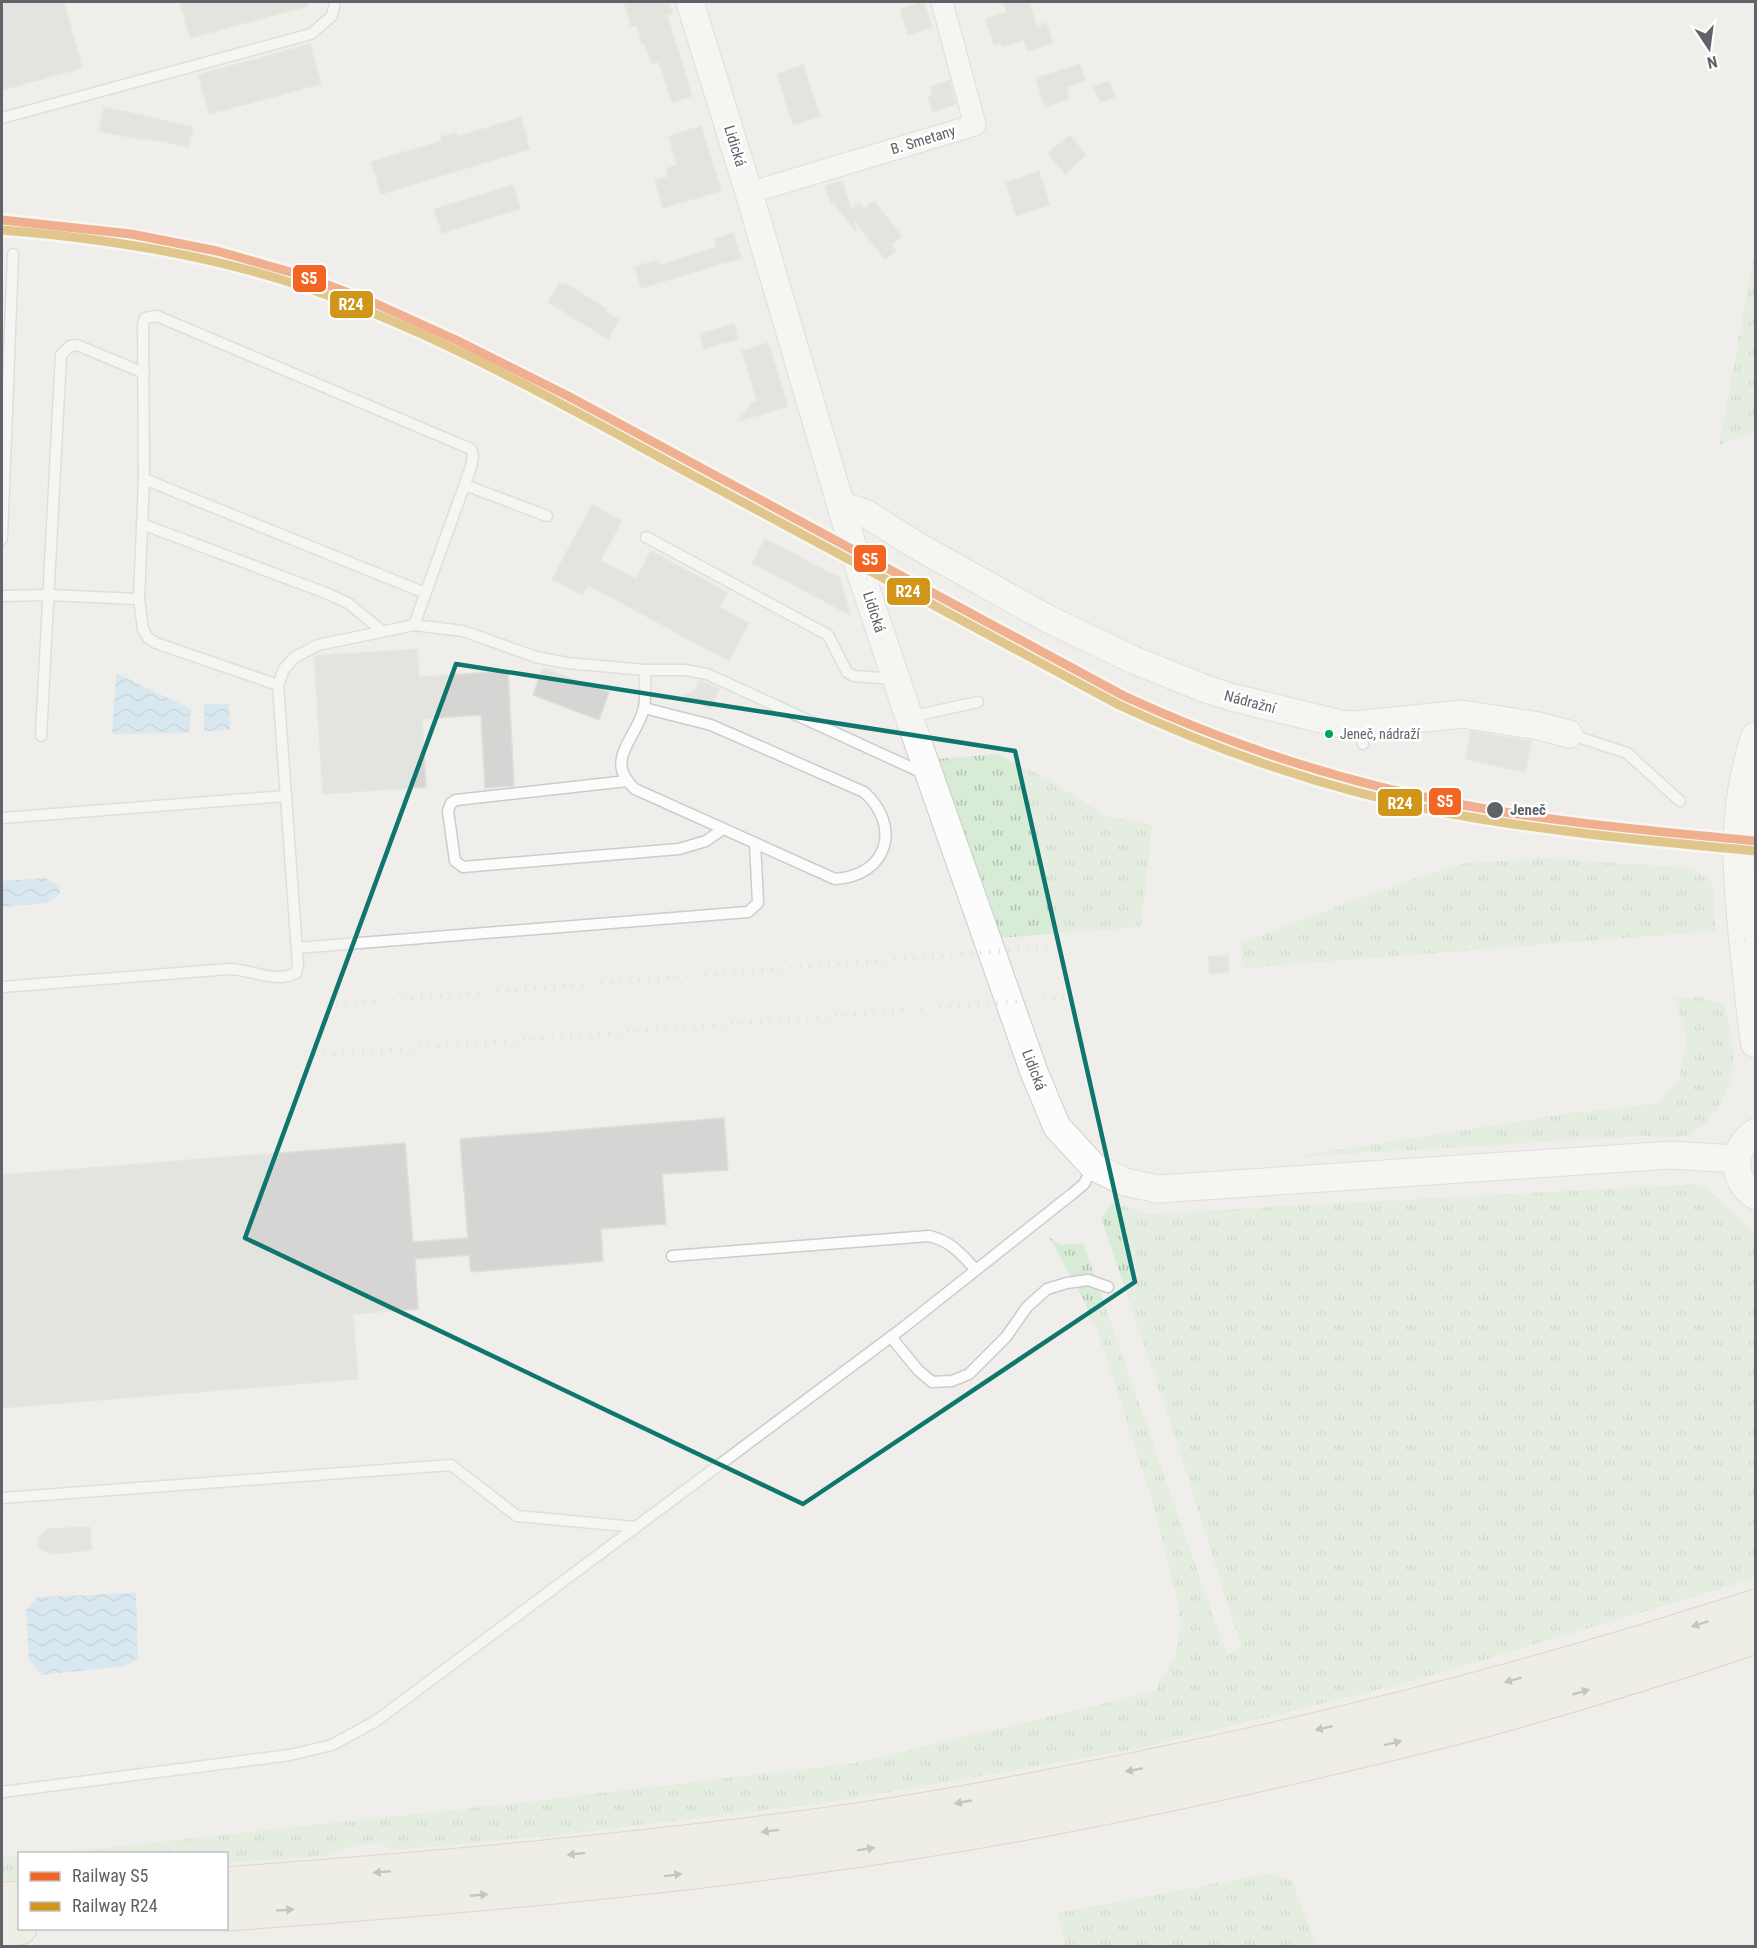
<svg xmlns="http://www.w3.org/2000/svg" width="1757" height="1948" viewBox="0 0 1757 1948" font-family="'Roboto Condensed',sans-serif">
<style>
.grass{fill:url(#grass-tufts)}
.water{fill:url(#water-waves)}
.building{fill:#d6d5d3;stroke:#deddd9;stroke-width:1.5}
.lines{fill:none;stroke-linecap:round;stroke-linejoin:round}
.service-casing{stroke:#cbcccc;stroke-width:13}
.minor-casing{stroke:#cbcccc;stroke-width:23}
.tertiary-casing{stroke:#cbcccc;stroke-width:29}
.secondary-casing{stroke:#cacacb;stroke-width:32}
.motorway-casing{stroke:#c8b996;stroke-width:35}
.service{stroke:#fdfcfc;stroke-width:10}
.minor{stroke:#fdfcfc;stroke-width:21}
.tertiary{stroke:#fdfcfc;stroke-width:27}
.secondary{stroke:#fdfcfc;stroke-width:30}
.motorway{stroke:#f0ede3;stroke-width:33}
.rail{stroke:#e4e4e4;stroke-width:4.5;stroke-dasharray:1.5 8;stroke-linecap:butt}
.rail-1-casing{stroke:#fff;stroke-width:14}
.rail-2-casing{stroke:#fff;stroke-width:14}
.rail-1{stroke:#f26522;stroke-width:9}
.rail-2{stroke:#d1951a;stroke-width:9}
.oneway{fill:#929393}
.marked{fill:none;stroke:#0f766e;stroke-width:4.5;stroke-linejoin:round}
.bus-dot{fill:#00a651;stroke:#fff;stroke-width:2}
.stop-dot{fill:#5f6368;stroke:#fff;stroke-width:2}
.labels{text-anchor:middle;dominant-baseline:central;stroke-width:5;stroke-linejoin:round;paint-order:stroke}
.bus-label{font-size:14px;fill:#5f6368;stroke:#fff;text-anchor:start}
.street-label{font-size:15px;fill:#5f6368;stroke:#fff}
.stop-label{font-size:15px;font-weight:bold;fill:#5f6368;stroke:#fff;text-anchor:start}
.line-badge{stroke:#fff;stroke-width:2}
.badge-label{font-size:16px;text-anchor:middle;font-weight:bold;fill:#fff}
</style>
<defs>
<pattern id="grass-tufts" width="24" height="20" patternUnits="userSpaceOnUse" patternTransform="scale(1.5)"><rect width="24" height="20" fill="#d8ebd6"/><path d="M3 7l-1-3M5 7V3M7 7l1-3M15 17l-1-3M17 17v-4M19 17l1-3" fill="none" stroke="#b2c2b1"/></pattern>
<pattern id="water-waves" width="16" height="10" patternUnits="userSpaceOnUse" patternTransform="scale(1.5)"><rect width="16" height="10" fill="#bfe0f9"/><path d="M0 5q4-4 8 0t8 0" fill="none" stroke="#9eb9cd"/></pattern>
</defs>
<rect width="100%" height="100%" fill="#efeeea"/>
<!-- grass -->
<g class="grass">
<path d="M1755 251V431L1719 445Z"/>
<path d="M996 754 1046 778 1108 817 1152 825 1141 927 998 938 939 759Z"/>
<path d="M1542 858 1693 868 1712 882 1716 931 1244 968 1240 943 1390 887 1459 864Z"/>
<path d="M1698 997 1724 1004C1729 1022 1734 1044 1733 1063 1731 1093 1712 1128 1683 1136 1671 1139 1657 1136 1645 1136L1294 1157 1571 1113 1656 1104 1679 1080 1687 1039 1674 998Z"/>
<path d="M1694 1184 1709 1190 1755 1233 1756 1578 1409 1682 1142 1748 831 1802 540 1837 390 1850 383 1843 354 1845 326 1856 227 1863 226 1854H46L500 1805 855 1763 1156 1691 1161 1678 1175 1657 1181 1626 1177 1596 1153 1504 1098 1331 1094 1323 1091 1322 1085 1302 1049 1237 1061 1245 1083 1243 1227 1655 1241 1646 1173 1431 1101 1218 1112 1203 1149 1214Z"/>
<path d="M19 1856V1880L2 1881V1858Z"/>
<path d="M1272 1873 1293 1881 1315 1946H1066L1057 1913Z"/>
</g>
<!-- water -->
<g class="water">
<path d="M116 673 191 709 189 733 112 734Z"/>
<path d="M204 704H229L230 730 204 731Z"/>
<path d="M45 878 59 886 60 894 47 903 2 907V881Z"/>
<path d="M136 1593 138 1658 125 1666 41 1675 29 1660 26 1610 38 1597Z"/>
</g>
<!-- building -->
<g class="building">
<path d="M2 2H64L82 68 2 90Z"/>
<path d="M180 2H308V6L190 38Z"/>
<path d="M624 2H669L672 14 667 15 692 96 672 102 659 62 652 64 645 44 642 45 637 25 631 26Z"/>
<path d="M924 2 932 27 908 35 900 9Z"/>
<path d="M1003 2H1029L1037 27 1046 23 1053 43 1028 51 1024 40 1002 47 1000 43 994 45 986 19 1007 12Z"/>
<path d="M310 44 321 84 209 114 198 75Z"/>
<path d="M1080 64 1085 81 1066 87 1069 99 1045 107 1036 78Z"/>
<path d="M803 65 820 116 793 125 777 74Z"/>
<path d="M950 80 956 104 933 112 928 96 933 95 930 87Z"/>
<path d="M1109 81 1115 97 1100 102 1094 87Z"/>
<path d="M104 107 193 127 188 147 145 138V140L99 131Z"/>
<path d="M521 117 530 149 381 194 371 162 442 141 441 137 456 133 457 137Z"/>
<path d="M701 126 721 191 663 208 655 180 668 177 666 169 677 165 669 136Z"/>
<path d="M1070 135 1086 155 1065 174 1048 153Z"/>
<path d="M1039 171 1050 205 1016 216 1006 183Z"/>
<path d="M842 181 851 210 860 203 864 209 874 201 902 237 891 245 896 251 885 259 853 218 856 231 833 202 831 203 825 186Z"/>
<path d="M513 185 520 209 442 233 434 209Z"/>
<path d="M733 233 741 258 641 288 635 267 658 260 660 265 717 247 714 239Z"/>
<path d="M559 283 563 286 564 283 607 309 605 311 619 320 608 339 548 302Z"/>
<path d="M734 324 738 339 704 349 700 334Z"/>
<path d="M768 343 788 406 736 422 751 406 750 403 757 401 742 351Z"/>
<path d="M592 505 622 521 600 561 636 579 651 551 727 592 719 607 749 623 729 661 588 585 582 595 552 579Z"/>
<path d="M765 539 840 578 850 615 752 563Z"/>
<path d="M417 649 419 677 508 671 514 786 485 788 481 715 422 719 426 787 323 794 314 656Z"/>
<path d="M543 668 609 692 599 720 533 695Z"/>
<path d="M699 680 719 689 711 708 684 696 695 690Z"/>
<path d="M1471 731 1531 741 1525 772 1465 759Z"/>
<path d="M1228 955 1229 972 1210 974 1208 957Z"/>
<path d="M724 1118 728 1170 662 1174 666 1224 601 1229 603 1261 471 1272 469 1255 415 1259 418 1309 353 1314 358 1379 2 1408V1175L405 1143 413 1242 468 1238 460 1139Z"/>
<path d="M90 1527 92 1550 51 1554 42 1550 39 1546 38 1539 46 1529Z"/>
</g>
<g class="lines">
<defs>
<g id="service">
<path d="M2 118 311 34 332 16 335 2"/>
<path d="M144 479 425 593"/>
<path d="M465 485 547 516"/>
<path d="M142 524 326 593 348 603 382 631"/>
<path d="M646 537 828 635 847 672 854 676 896 679"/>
<path d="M2 539 13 254"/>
<path d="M2 596 48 595 139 599"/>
<path d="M278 685 156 643 148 638 143 629 139 599 144 479 143 324 145 318 157 316 471 449 473 456 471 467 414 625"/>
<path d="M644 708 711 725 864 792C902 826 888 876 835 879L635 789C603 760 636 740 644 708 646 696 645 682 645 670"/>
<path d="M909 717 978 702"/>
<path d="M1356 725 1363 744"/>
<path d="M1569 734 1627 753 1680 801"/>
<path d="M41 736 61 355 70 346 77 345 144 373"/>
<path d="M627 781 456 800 451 803 448 811 455 861 463 867 679 849 706 841 723 829"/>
<path d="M2 818 286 796"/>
<path d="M297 948 748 912 758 903 755 843"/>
<path d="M2 987 229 969C251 969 275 984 296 973L298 966 278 685 284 669 295 657 318 645 414 625 463 631 536 657 567 663 645 670H685L707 674 923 773"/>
<path d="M672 1256 929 1236C951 1241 961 1254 976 1270"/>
<path d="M891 1337 918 1370 932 1382 952 1381 969 1374 1006 1337 1027 1307 1047 1289 1067 1283 1088 1280 1108 1287"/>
<path d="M2 1498 451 1465 517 1516 636 1527"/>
<path d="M2 1792 290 1755 332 1745 376 1721 904 1327 1072 1194 1084 1184 1093 1167"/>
</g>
<path id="minor" d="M749 193 975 125 942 2"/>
<g id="tertiary">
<path d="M690 2 749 193 861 574 909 717 1034 1072 1057 1127 1094 1167 1125 1182 1158 1189 1671 1155 1736 1159"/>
<path d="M841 505 867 514 914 544 1048 619 1134 660 1206 689 1231 697 1341 724 1356 725 1462 714 1539 726 1569 734"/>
<path d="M1756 1132C1730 1148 1731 1181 1756 1196"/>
</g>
<path id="secondary" d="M1756 737C1732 813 1737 869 1745 947 1749 979 1751 1011 1756 1043"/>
<g id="motorway">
<path d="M226 1884C432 1868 638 1851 842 1822 922 1811 1002 1796 1081 1780 1309 1736 1535 1678 1756 1606"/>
<path d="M2 1899 20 1898"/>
<path d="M226 1914C471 1897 716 1875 958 1835 1079 1815 1199 1789 1319 1761 1372 1748 1426 1736 1478 1722 1572 1696 1664 1668 1756 1637"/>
<path d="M2 1929 20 1928"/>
</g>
</defs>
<!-- service casing -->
<use href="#service" class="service-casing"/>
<!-- minor casing -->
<use href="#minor" class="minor-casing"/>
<!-- tertiary casing -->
<use href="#tertiary" class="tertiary-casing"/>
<!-- secondary casing -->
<use href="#secondary" class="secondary-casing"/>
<!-- motorway casing -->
<use href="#motorway" class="motorway-casing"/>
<!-- service -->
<use href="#service" class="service"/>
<!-- minor -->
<use href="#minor" class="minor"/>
<!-- tertiary -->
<use href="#tertiary" class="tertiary"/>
<!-- secondary -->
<use href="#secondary" class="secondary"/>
<!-- motorway -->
<use href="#motorway" class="motorway"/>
<!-- rail -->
<g class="rail">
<path d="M233 291 640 465 704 498"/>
<path d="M229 304 754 526 861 574 935 610 1066 680"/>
<path d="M80 1025 1175 937C1267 924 1350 883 1438 859 1501 842 1565 842 1629 845"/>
<path d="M2 1080 1218 986 1756 940"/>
</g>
<defs>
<path id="rail-1" d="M2 220 131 234 217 251 301 275 370 301 456 340 568 396 1124 696C1228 744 1335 780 1448 802 1549 822 1653 831 1756 841"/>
<path id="rail-2" d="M2 230C102 238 202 253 298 285 440 332 575 412 707 483 844 557 982 631 1119 705 1224 754 1334 791 1447 813 1549 832 1652 841 1755 851"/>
</defs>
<!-- rail-1 casing -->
<use href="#rail-1" class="rail-1-casing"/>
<!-- rail-2 casing -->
<use href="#rail-2" class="rail-2-casing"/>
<!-- rail-1 -->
<use href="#rail-1" class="rail-1"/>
<!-- rail-2 -->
<use href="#rail-2" class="rail-2"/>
</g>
<!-- one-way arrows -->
<defs><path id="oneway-solid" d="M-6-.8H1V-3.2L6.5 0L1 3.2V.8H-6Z" transform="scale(1.5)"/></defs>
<g class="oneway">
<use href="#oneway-solid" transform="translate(1700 1624) rotate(162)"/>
<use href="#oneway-solid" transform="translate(1513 1680) rotate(165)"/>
<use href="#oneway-solid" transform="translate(1581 1692) rotate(-16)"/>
<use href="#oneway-solid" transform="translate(1324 1728) rotate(167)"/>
<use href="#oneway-solid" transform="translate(1393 1743) rotate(-14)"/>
<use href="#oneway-solid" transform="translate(1134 1770) rotate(169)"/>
<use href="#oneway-solid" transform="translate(963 1802) rotate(170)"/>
<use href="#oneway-solid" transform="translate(770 1831) rotate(173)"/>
<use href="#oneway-solid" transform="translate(866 1849) rotate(-9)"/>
<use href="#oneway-solid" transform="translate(576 1854) rotate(174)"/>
<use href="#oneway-solid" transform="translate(382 1872) rotate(175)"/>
<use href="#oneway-solid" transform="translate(673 1875) rotate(-7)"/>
<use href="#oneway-solid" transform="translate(479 1895) rotate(-5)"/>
<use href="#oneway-solid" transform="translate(285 1910) rotate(-4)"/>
</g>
<!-- marked area -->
<path d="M0 0H1757V1948H0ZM456 664 1015 751 1135 1282 803 1504 245 1238Z" fill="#efeeea" fill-opacity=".55" fill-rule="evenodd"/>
<path class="marked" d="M456 664 1015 751 1135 1282 803 1504 245 1238Z"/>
<!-- markers -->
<circle class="bus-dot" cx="1329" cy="734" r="5"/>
<circle class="stop-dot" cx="1495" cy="810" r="9"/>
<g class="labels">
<!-- bus labels -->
<g class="bus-label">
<text x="1340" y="734">Jeneč, nádraží</text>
</g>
<!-- street labels -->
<g class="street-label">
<text transform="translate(923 140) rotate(-17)">B. Smetany</text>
<text transform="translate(735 146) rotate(73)">Lidická</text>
<text transform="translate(874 612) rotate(72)">Lidická</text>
<text transform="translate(1250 702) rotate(15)">Nádražní</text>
<text transform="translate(1034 1070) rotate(69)">Lidická</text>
</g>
<!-- stop labels -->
<g class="stop-label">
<text x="1510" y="810">Jeneč</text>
</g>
</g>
<g class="line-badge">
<rect x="292" y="264" width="35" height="29" rx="6" fill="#f26522"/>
<rect x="329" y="290" width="45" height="29" rx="6" fill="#d1951a"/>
<rect x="853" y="544" width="34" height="29" rx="6" fill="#f26522"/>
<rect x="886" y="577" width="45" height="29" rx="6" fill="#d1951a"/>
<rect x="1428" y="787" width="34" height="29" rx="6" fill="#f26522"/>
<rect x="1377" y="788" width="46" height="29" rx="6" fill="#d1951a"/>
</g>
<g class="badge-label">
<text x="309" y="284">S5</text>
<text x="351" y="310">R24</text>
<text x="870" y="565">S5</text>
<text x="908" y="597">R24</text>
<text x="1445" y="807">S5</text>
<text x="1400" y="809">R24</text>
</g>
<!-- border -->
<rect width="1757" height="1948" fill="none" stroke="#5f6368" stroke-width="6"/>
<!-- legend -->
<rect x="18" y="1852" width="210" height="78" fill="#ffffff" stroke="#bfc1c3" stroke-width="1.5"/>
<rect x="30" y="1872" width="30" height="9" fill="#f26522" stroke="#bfc1c3" stroke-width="1.5"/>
<text x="72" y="1882" font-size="18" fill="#5f6368">Railway S5</text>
<rect x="30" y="1902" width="30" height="9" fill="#d1951a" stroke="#bfc1c3" stroke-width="1.5"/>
<text x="72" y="1912" font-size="18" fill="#5f6368">Railway R24</text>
<!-- north arrow -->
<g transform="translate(1709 48) rotate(167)" stroke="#ffffff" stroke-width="4.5" paint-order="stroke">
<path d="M0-4.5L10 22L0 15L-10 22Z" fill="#5f6368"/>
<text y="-9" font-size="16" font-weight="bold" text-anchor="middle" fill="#5f6368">N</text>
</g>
</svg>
